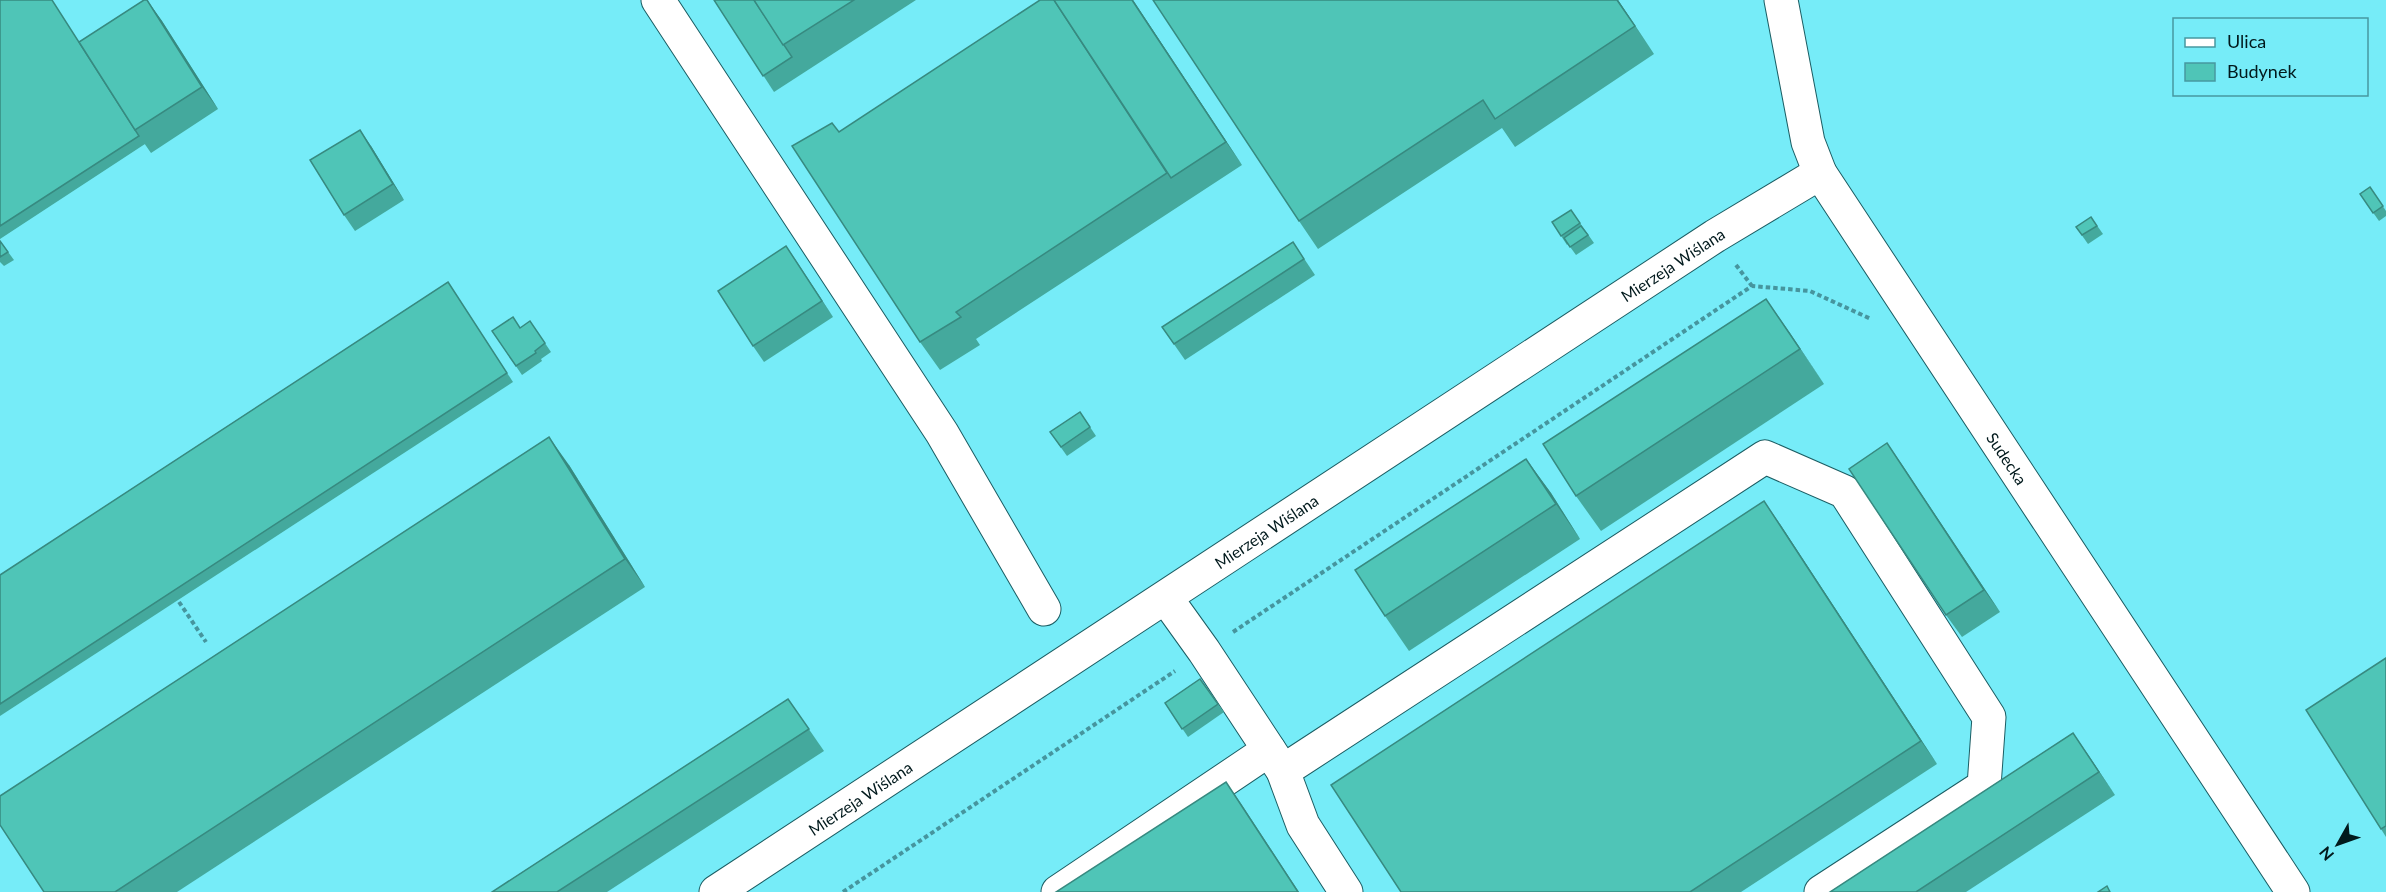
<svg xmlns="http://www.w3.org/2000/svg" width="2386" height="892" viewBox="0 0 2386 892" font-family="Lato,sans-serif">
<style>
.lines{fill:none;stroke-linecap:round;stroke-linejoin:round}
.minor-casing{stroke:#1b5d63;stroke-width:35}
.path{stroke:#46959e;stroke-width:4;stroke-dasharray:4.5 3;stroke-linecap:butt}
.minor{stroke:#fff;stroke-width:33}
.wall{fill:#44a99d}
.shaded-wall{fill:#378a80}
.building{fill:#4fc5b7;stroke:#378a80;stroke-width:1.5}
.labels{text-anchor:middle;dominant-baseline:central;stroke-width:4.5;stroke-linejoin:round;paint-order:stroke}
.street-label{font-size:16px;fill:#01191c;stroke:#76ecf8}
</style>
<rect width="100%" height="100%" fill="#76ecf8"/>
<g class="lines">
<defs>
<g id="minor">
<path d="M658 0 942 433 1044 609"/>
<path id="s1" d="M1781 0 1808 142 1820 173 2293 892"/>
<path d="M1166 598 1204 651 1283 771 1303 825 1346 892"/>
<path d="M1283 771 1765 457 1845 492 1989 717 1984 786 1821 892"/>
<path id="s2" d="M716 892 1715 236 1820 173"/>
<path d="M1058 892 1269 750"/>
</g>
</defs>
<!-- minor casing -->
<use href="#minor" class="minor-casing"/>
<!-- path -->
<g class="path">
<path d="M1736 265 1752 286"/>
<path d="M179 602 206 642"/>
<path d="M1233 632 1752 286 1810 291 1871 319"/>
<path d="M843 892 1175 671"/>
</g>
<!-- minor -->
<use href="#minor" class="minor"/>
</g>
<!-- wall -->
<g class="wall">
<path d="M0 0 79 42 147 0 162 21 218 109 151 153 142 140 145 144 0 239Z"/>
<path d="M714 0H916L774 92Z"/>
<path d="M1040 0H1133L1242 165 976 339 980 345 940 370 920 342 839 132Z"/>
<path d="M1618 0 1654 54 1515 147 1502 128 1318 249 1299 221Z"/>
<path d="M371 146 404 200 355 231 344 215Z"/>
<path d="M2370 187 2386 211V216L2379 221 2360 194Z"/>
<path d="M1571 210 1594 243 1576 255 1568 244 1567 245 1552 222Z"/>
<path d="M2091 217 2103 234 2088 244 2076 227Z"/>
<path d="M0 241 14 260 4 266 0 262Z"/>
<path d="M1293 242 1315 275 1185 360 1162 327Z"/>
<path d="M786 246 833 317 764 362 753 346Z"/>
<path d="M448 282 513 382 0 716V575Z"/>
<path d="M1766 299 1824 384 1601 531 1576 496Z"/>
<path d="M530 321 551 352 541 359 542 361 522 375 492 331 520 328Z"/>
<path d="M1080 412 1096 436 1067 456 1050 432Z"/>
<path d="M1887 443 2000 612 1962 637 1946 615Z"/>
<path d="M1526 459 1551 493 1580 539 1409 651 1385 616Z"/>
<path d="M569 465 645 587 177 892H44Z"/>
<path d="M1780 524 1937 764 1741 892H1401Z"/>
<path d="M2386 658V837L2381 829Z"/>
<path d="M1200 679 1224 712 1188 737 1165 703Z"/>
<path d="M788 699 824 751 607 892H492Z"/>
<path d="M2073 733 2115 795 1966 892H1830Z"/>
</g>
<!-- shaded-wall -->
<g class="shaded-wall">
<path d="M147 0 162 21 218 109 202 87Z"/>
<path d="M1132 0H1133L1242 165 1226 142Z"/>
<path d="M1617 0H1618L1654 54 1635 26Z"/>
<path d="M360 130 371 146 404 200 393 184Z"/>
<path d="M786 246 797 262 833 317 822 301Z"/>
<path d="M1766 299 1790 333 1824 384 1800 349Z"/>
<path d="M549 437 569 465 645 587 625 559Z"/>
<path d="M1887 443 1903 466 2000 612 1984 590Z"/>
<path d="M1526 459 1551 493 1580 539 1556 504Z"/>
<path d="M1764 501 1780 524 1937 764 1921 741Z"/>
<path d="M2073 733 2089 756 2115 795 2099 772Z"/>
<path d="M1226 782 1242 805 1299 892H1298Z"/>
</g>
<!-- building -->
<g class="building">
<path d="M0 0H52L139 136 0 226Z"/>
<path d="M144 0H147L202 87 135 130 79 42Z"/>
<path d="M714 0H754L792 57 763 76Z"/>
<path d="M754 0H854L783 45Z"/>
<path d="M1040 0H1054L1167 173 956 312 961 317 920 342 792 146 832 123 839 132Z"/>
<path d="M1054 0H1132L1226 142 1171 178Z"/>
<path d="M1153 0H1617L1635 26 1495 119 1483 100 1299 221Z"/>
<path d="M360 130 393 184 344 215 310 160Z"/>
<path d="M2370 187 2383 206 2373 213 2360 194Z"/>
<path d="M1571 210 1580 223 1561 236 1552 222Z"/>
<path d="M2091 217 2097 226 2082 235 2076 227Z"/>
<path d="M1581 226 1588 235 1570 247 1564 238Z"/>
<path d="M0 241 8 252 0 257Z"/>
<path d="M1293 242 1304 259 1174 344 1162 327Z"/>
<path d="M786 246 822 301 753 346 718 291Z"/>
<path d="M448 282 507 373 0 704V575Z"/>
<path d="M1766 299 1800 349 1576 496 1543 444Z"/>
<path d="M513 317 520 328 530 321 545 343 535 351 536 353 516 366 492 331Z"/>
<path d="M1080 412 1090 427 1061 447 1050 432Z"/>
<path d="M549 437 625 559 115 892H44L0 825V796Z"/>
<path d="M1887 443 1984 590 1946 615 1849 469Z"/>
<path d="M1526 459 1556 504 1385 616 1355 570Z"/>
<path d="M1764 501 1921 741 1690 892H1401L1331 785Z"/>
<path d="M2386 658V826L2381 829 2306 710Z"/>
<path d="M1200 679 1218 704 1182 729 1165 703Z"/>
<path d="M788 699 809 729 557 892H492Z"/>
<path d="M2073 733 2099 772 1916 892H1830Z"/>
<path d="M1226 782 1298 892H1056Z"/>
<path d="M2107 886 2110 892H2098Z"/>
</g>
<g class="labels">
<!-- street labels -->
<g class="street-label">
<text stroke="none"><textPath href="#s2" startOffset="1144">Mierzeja Wiślana</textPath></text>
<text stroke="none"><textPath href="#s1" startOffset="519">Sudecka</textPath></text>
<text stroke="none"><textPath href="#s2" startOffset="658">Mierzeja Wiślana</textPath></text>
<text stroke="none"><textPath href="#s2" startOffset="172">Mierzeja Wiślana</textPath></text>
</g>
</g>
<!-- legend -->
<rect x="2173" y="18" width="195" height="78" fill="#76ecf8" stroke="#4798a0" stroke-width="1.5"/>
<rect x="2185" y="38" width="30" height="9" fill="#ffffff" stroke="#4798a0" stroke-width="1.5"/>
<text x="2227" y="48" font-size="18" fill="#01191c">Ulica</text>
<rect x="2185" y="63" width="30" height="18" fill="#4fc5b7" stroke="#4798a0" stroke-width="1.5"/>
<text x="2227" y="78" font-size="18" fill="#01191c">Budynek</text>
<!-- north arrow -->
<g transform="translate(2338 844) rotate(230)" stroke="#76ecf8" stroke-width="4.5" paint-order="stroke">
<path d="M0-4.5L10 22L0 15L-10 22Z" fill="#01191c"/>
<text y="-9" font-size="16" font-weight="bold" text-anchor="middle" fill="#01191c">N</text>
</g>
</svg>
